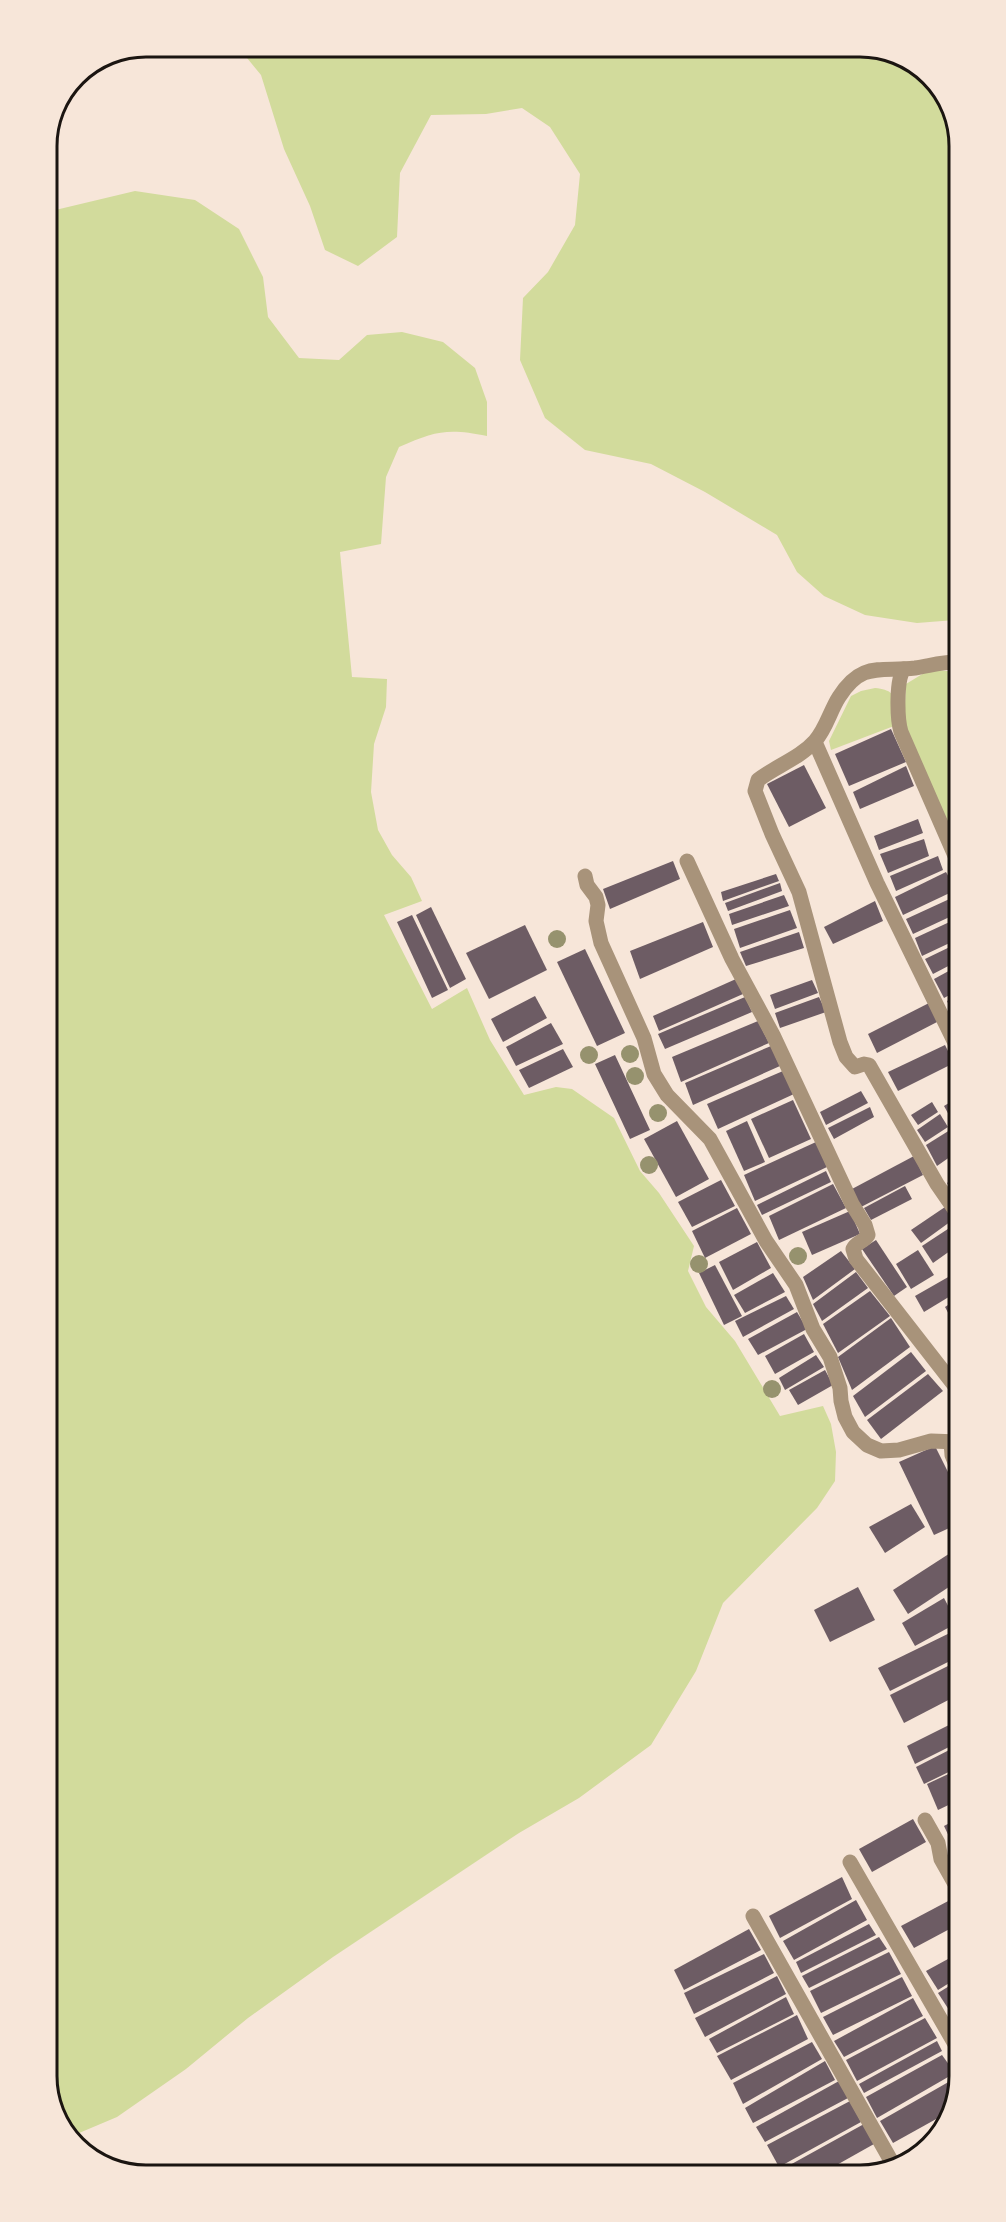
<svg xmlns="http://www.w3.org/2000/svg" width="1006" height="2222" viewBox="0 0 1006 2222" font-family="'Sofia Sans Condensed',sans-serif">
<style>
.green{fill:#d2db9c}
.building{fill:#6d5c64}
.lines{fill:none;stroke-linecap:round;stroke-linejoin:round}
.lane{stroke:#a8937a;stroke-width:15}
.street{stroke:#a8937a;stroke-width:15}
.tree{fill:#96926e}
.rim{fill:none;stroke:#1b1511;stroke-width:3}
</style>
<rect width="100%" height="100%" fill="#f7e6d9"/>
<!-- green -->
<g class="green">
<path d="M867 47 921 67 954 114 955 620 917 623 865 615 824 596 797 572 777 535 705 492 651 464 585 450 545 418 520 360 523 298 548 272 575 225 580 174 550 127 522 108 486 114 431 115 400 173 397 237 358 266 325 250 310 206 284 149 261 75 243 53Z"/>
<path d="M135 191 195 200 239 229 263 277 268 317 299 358 339 360 367 335 402 332 443 342 475 368 487 402V436C448 428 435 431 399 447L386 477 381 544 340 552 352 677 387 679 386 707 374 744 371 792 378 830 392 855 411 877 422 901 384 915 432 1009 467 988 490 1040 524 1095 556 1087 572 1089 614 1118 640 1171 659 1193 694 1246 688 1271 706 1307 735 1341 780 1416 823 1406 831 1424 836 1452 835 1481 817 1508 723 1603 696 1671 651 1745 579 1798 519 1833 333 1957 248 2018 186 2069 117 2117 72 2136 52 2108 47 212Z"/>
<path d="M937 670 956 672V842L904 724 906 684 924 673Z"/>
<path d="M875 688C907 691 886 708 894 726L831 750 829 741 851 696 861 691Z"/>
</g>
<!-- building -->
<g class="building">
<path d="M891 729 906 762 849 786 835 754Z"/>
<path d="M804 765 826 808 789 827 767 784Z"/>
<path d="M906 766 914 786 860 809 853 792Z"/>
<path d="M918 819 923 833 879 850 874 836Z"/>
<path d="M924 839 929 856 888 873 880 854Z"/>
<path d="M938 856 943 870 896 891 890 876Z"/>
<path d="M673 861 680 879 610 909 603 889Z"/>
<path d="M946 872 956 890 903 915 895 897Z"/>
<path d="M776 874 779 881 723 901 721 892Z"/>
<path d="M780 883 782 891 728 911 725 903Z"/>
<path d="M784 895 789 906 732 925 729 914Z"/>
<path d="M956 896V914L913 934 906 919Z"/>
<path d="M875 901 883 921 833 944 824 927Z"/>
<path d="M431 907 466 979 450 988 416 915Z"/>
<path d="M790 910 797 928 740 948 734 929Z"/>
<path d="M412 915 448 990 432 998 397 922Z"/>
<path d="M956 919V940L922 956 915 938Z"/>
<path d="M703 922 713 947 640 979 630 951Z"/>
<path d="M525 925 547 970 489 999 466 953Z"/>
<path d="M799 932 804 948 746 966 740 952Z"/>
<path d="M956 944V962L933 974 925 959Z"/>
<path d="M585 949 625 1033 597 1046 557 962Z"/>
<path d="M956 967 957 991 944 998 934 979Z"/>
<path d="M736 979 743 994 659 1031 653 1016Z"/>
<path d="M812 980 818 993 775 1009 770 995Z"/>
<path d="M535 996 547 1018 503 1042 491 1019Z"/>
<path d="M957 996V1022L947 1001Z"/>
<path d="M745 997 752 1012 665 1049 658 1034Z"/>
<path d="M819 997 826 1012 780 1028 775 1013Z"/>
<path d="M931 1002 939 1021 877 1053 868 1034Z"/>
<path d="M758 1021 769 1043 681 1082 672 1057Z"/>
<path d="M551 1023 563 1044 516 1066 506 1047Z"/>
<path d="M945 1045 954 1063 898 1091 888 1072Z"/>
<path d="M771 1046 780 1066 693 1105 685 1083Z"/>
<path d="M563 1049 573 1067 529 1088 519 1070Z"/>
<path d="M615 1055 650 1130 630 1139 595 1064Z"/>
<path d="M783 1071 794 1094 718 1129 707 1104Z"/>
<path d="M861 1091 868 1103 826 1125 820 1112Z"/>
<path d="M957 1098V1110L949 1115 944 1106Z"/>
<path d="M793 1100 811 1139 769 1158 751 1119Z"/>
<path d="M932 1102 938 1112 918 1125 911 1115Z"/>
<path d="M870 1107 874 1117 834 1139 828 1128Z"/>
<path d="M940 1114 948 1127 925 1142 917 1130Z"/>
<path d="M957 1114V1127L951 1118Z"/>
<path d="M677 1121 709 1179 676 1197 644 1139Z"/>
<path d="M747 1121 765 1162 744 1171 726 1131Z"/>
<path d="M950 1130 957 1140V1152L937 1166 926 1145Z"/>
<path d="M816 1142 827 1167 755 1201 744 1175Z"/>
<path d="M914 1156 923 1175 861 1207 852 1189Z"/>
<path d="M826 1171 831 1182 762 1215 757 1205Z"/>
<path d="M957 1176V1198L947 1183Z"/>
<path d="M721 1180 735 1206 692 1227 678 1202Z"/>
<path d="M833 1184 846 1208 779 1240 769 1216Z"/>
<path d="M905 1186 912 1199 871 1220 864 1208Z"/>
<path d="M945 1207 954 1219 921 1243 911 1230Z"/>
<path d="M737 1208 751 1234 705 1258 692 1231Z"/>
<path d="M850 1211 860 1234 812 1255 802 1232Z"/>
<path d="M957 1223V1246L933 1263 922 1246Z"/>
<path d="M876 1240 907 1287 894 1296 862 1249Z"/>
<path d="M757 1242 771 1268 733 1290 719 1262Z"/>
<path d="M918 1250 934 1275 911 1289 896 1264Z"/>
<path d="M841 1251 855 1269 813 1300 803 1277Z"/>
<path d="M715 1265 742 1316 724 1325 699 1273Z"/>
<path d="M856 1272 868 1288 822 1321 813 1304Z"/>
<path d="M957 1272V1292L924 1312 915 1296Z"/>
<path d="M773 1273 785 1292 745 1313 734 1295Z"/>
<path d="M870 1291 890 1316 838 1353 823 1324Z"/>
<path d="M786 1296 794 1309 743 1337 735 1321Z"/>
<path d="M957 1299V1316L952 1320 945 1307Z"/>
<path d="M797 1312 807 1329 758 1355 748 1339Z"/>
<path d="M891 1318 910 1347 852 1390 838 1357Z"/>
<path d="M804 1334 814 1352 775 1374 765 1356Z"/>
<path d="M911 1352 926 1371 865 1417 853 1396Z"/>
<path d="M816 1355 824 1367 785 1390 779 1378Z"/>
<path d="M825 1370 833 1385 798 1405 789 1390Z"/>
<path d="M928 1374 943 1391 881 1439 867 1420Z"/>
<path d="M935 1446 958 1492V1524L934 1535 899 1462Z"/>
<path d="M911 1504 925 1527 885 1553 869 1527Z"/>
<path d="M958 1548V1581L908 1614 893 1590Z"/>
<path d="M858 1587 875 1620 830 1642 814 1610Z"/>
<path d="M958 1590V1617L948 1596Z"/>
<path d="M944 1598 957 1623 915 1646 902 1623Z"/>
<path d="M958 1629V1657L890 1691 878 1668Z"/>
<path d="M958 1661V1695L904 1723 890 1695Z"/>
<path d="M959 1720V1742L915 1764 907 1746Z"/>
<path d="M959 1745V1767L924 1784 916 1767Z"/>
<path d="M959 1769V1800L938 1810 927 1784Z"/>
<path d="M959 1818V1849L956 1851 944 1826Z"/>
<path d="M913 1819 926 1842 872 1872 859 1849Z"/>
<path d="M842 1877 852 1899 780 1938 769 1916Z"/>
<path d="M952 1899 959 1910V1924L914 1948 901 1926Z"/>
<path d="M856 1900 867 1920 794 1960 783 1941Z"/>
<path d="M869 1924 876 1935 801 1973 796 1962Z"/>
<path d="M749 1929 761 1950 684 1990 674 1970Z"/>
<path d="M879 1937 887 1949 809 1988 802 1976Z"/>
<path d="M889 1952 901 1974 821 2013 810 1991Z"/>
<path d="M959 1953V1977L938 1990 926 1971Z"/>
<path d="M764 1954 774 1973 694 2014 684 1993Z"/>
<path d="M777 1976 786 1994 705 2037 695 2018Z"/>
<path d="M902 1977 912 1996 833 2035 823 2017Z"/>
<path d="M959 1980V2008L951 2013 938 1993Z"/>
<path d="M786 1997 794 2014 717 2053 709 2039Z"/>
<path d="M913 1998 923 2016 844 2057 834 2041Z"/>
<path d="M959 2011V2028L951 2016Z"/>
<path d="M797 2015 808 2039 731 2080 717 2056Z"/>
<path d="M925 2018 937 2038 857 2081 846 2060Z"/>
<path d="M937 2041 942 2051 864 2093 859 2084Z"/>
<path d="M812 2042 822 2059 743 2104 733 2083Z"/>
<path d="M942 2055 955 2073 877 2118 866 2097Z"/>
<path d="M825 2061 835 2080 753 2123 745 2108Z"/>
<path d="M959 2076 947 2113 893 2143 880 2121Z"/>
<path d="M839 2081 848 2098 765 2142 756 2127Z"/>
<path d="M850 2101 861 2122 779 2167 767 2145Z"/>
<path d="M864 2124 874 2144 826 2171H779Z"/>
</g>
<g class="lines">
<!-- lane -->
<g class="lane">
<path d="M956 662C941 662 929 666 915 668 880 672 862 661 839 697 830 711 826 729 815 741 800 758 776 766 758 780L755 791 772 834 799 892 840 1042 846 1057 855 1067 864 1064 869 1065 937 1184 957 1213"/>
<path d="M904 669C896 679 897 719 901 732L956 858"/>
<path d="M815 742 877 883 957 1047"/>
<path d="M687 861 732 959 773 1035 852 1204 865 1225 868 1235C864 1242 856 1242 853 1249L856 1259 958 1390"/>
<path d="M585 876 587 885 596 897 598 905 596 921 601 943 644 1038 654 1074 667 1095 710 1139 766 1241 796 1285 813 1329 830 1357 840 1388 841 1401 845 1417 853 1432 867 1445 881 1451 899 1450 931 1441 958 1442"/>
<path d="M951 1442 952 1455 958 1470"/>
<path d="M925 1820 938 1843 941 1859 959 1891"/>
<path d="M850 1862 959 2051"/>
<path d="M753 1916 894 2166"/>
</g>
<!-- street -->
<path class="street" d="M886 2170 914 2155"/>
</g>
<!-- trees -->
<g class="tree">
<circle cx="557" cy="939" r="9"/>
<circle cx="630" cy="1054" r="9"/>
<circle cx="589" cy="1055" r="9"/>
<circle cx="635" cy="1076" r="9"/>
<circle cx="658" cy="1113" r="9"/>
<circle cx="649" cy="1165" r="9"/>
<circle cx="798" cy="1256" r="9"/>
<circle cx="699" cy="1264" r="9"/>
<circle cx="772" cy="1389" r="9"/>
</g>
<!-- crop -->
<path d="M0 0H1006V2222H0ZM146 57H860A89 89 0 0 1 949 146V2076A89 89 0 0 1 860 2165H146A89 89 0 0 1 57 2076V146A89 89 0 0 1 146 57Z" fill="#f7e6d9" fill-rule="evenodd"/>
<path class="rim" d="M146 57H860A89 89 0 0 1 949 146V2076A89 89 0 0 1 860 2165H146A89 89 0 0 1 57 2076V146A89 89 0 0 1 146 57Z"/>
</svg>
